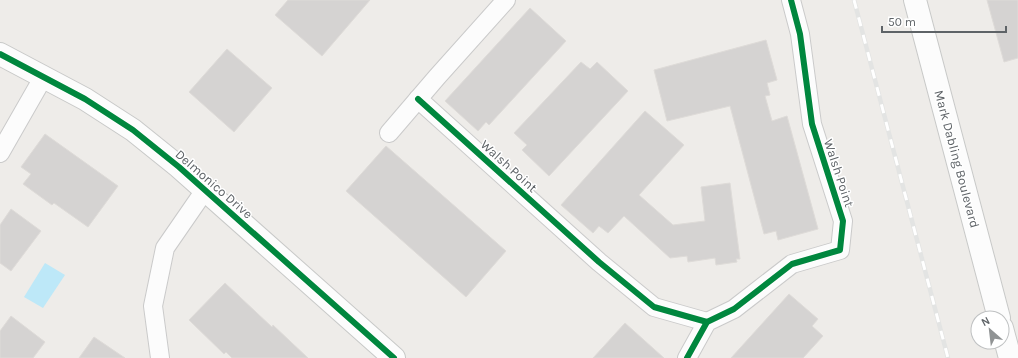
<svg xmlns="http://www.w3.org/2000/svg" width="1018" height="358" viewBox="0 0 1018 358" font-family="Karla,sans-serif">
<style>
.water{fill:#bde8f8}
.building{fill:#d5d3d2;stroke:#dedbd8}
.lines{fill:none;stroke-linecap:round;stroke-linejoin:round}
.street-casing{stroke:#cacaca;stroke-width:20}
.secondary-casing{stroke:#c8c9c8;stroke-width:24}
.street{stroke:#fcfcfc;stroke-width:18}
.secondary{stroke:#fcfcfc;stroke-width:22}
.rail-casing{stroke:#e3e4e3;stroke-width:4.5}
.rail{stroke:#fff;stroke-width:3;stroke-dasharray:9;stroke-linecap:butt}
.cycleway-casing{stroke:#fff;stroke-width:8}
.cycleway{stroke:#00873e;stroke-width:6}
.labels{text-anchor:middle;dominant-baseline:central;stroke-width:3;stroke-linejoin:round;paint-order:stroke}
.street-label{font-size:13px;fill:#5e6367;stroke:#fff}
</style>
<rect width="100%" height="100%" fill="#eeece9"/>
<!-- water -->
<path class="water" d="M45 263 65 275 43 308 24 297Z"/>
<!-- building -->
<g class="building">
<path d="M288 0H370L322 56 275 15Z"/>
<path d="M987 0H1018V58L1004 62Z"/>
<path d="M530 8 566 41 489 125 486 122 478 131 445 101Z"/>
<path d="M766 40 777 80 767 83 770 95 765 96 772 121 787 116 818 229 778 240 776 231 764 234 730 106 667 121 654 70Z"/>
<path d="M227 49 272 88 234 132 189 92Z"/>
<path d="M581 62 590 69 597 62 628 91 549 176 522 150 527 145 514 133Z"/>
<path d="M645 111 684 145 639 195 673 225 705 221 701 187 730 183 740 259H736L737 262 716 265 715 258 688 262 687 256 670 258 624 216 608 233 599 226 593 233 561 205Z"/>
<path d="M45 134 118 186 88 227 54 203 52 205 23 184 31 174 21 167Z"/>
<path d="M386 146 506 251 466 297 346 191Z"/>
<path d="M11 209 41 231 11 271 0 263V225Z"/>
<path d="M225 283 272 327 273 325 308 358H232L226 352 224 354 189 320Z"/>
<path d="M789 294 818 319 812 326 823 336 803 358H731Z"/>
<path d="M11 316 45 342 33 358H0V331Z"/>
<path d="M625 323 664 358H593Z"/>
<path d="M94 337 125 358H79Z"/>
</g>
<g class="lines">
<defs>
<g id="street">
<path d="M418 99 599 262 654 307 707 322"/>
<path d="M389 133 437 77 506 0"/>
<path d="M0 153 44 76"/>
<path d="M160 358 153 306 165 248 205 190"/>
<path d="M687 358 707 322 734 309 792 264 840 250 843 221 812 124 800 34 791 0"/>
</g>
<g id="secondary">
<path d="M915 0 999 318"/>
<path d="M0 54 85 99 133 130 179 167 394 358"/>
<path d="M1002 328 1010 358"/>
</g>
</defs>
<!-- street casing -->
<use href="#street" class="street-casing"/>
<!-- secondary casing -->
<use href="#secondary" class="secondary-casing"/>
<!-- street -->
<use href="#street" class="street"/>
<!-- secondary -->
<use href="#secondary" class="secondary"/>
<defs>
<path id="rail" d="M854 0 948 358"/>
</defs>
<!-- rail casing -->
<use href="#rail" class="rail-casing"/>
<!-- rail -->
<use href="#rail" class="rail"/>
<defs>
<g id="cycleway">
<path d="M0 54 85 99 133 130 179 167 394 358"/>
<path d="M418 99 599 262 654 307 707 322"/>
<path d="M687 358 707 322 734 309 792 264 840 250 843 221 812 124 800 34 791 0"/>
</g>
</defs>
<!-- cycleway casing -->
<use href="#cycleway" class="cycleway-casing"/>
<!-- cycleway -->
<use href="#cycleway" class="cycleway"/>
</g>
<g class="labels">
<!-- street labels -->
<g class="street-label">
<text transform="translate(957 159) rotate(75)">Mark Dabling Boulevard</text>
<text transform="translate(509 166) rotate(42)">Walsh Point</text>
<text transform="translate(839 173) rotate(72)">Walsh Point</text>
<text transform="translate(214 184) rotate(41)">Delmonico Drive</text>
</g>
</g>
<!-- north arrow -->
<g transform="translate(990 330) rotate(332)"><circle r="19" fill="#ffffff" stroke="#bfc1c2"/>
<path d="M0-3L7 15L0 10L-7 15Z" fill="#909394"/>
<text y="-6" font-size="11" font-weight="bold" text-anchor="middle" fill="#5e6367">N</text>
</g>
<!-- scale -->
<path d="M882 26v6h124v-6" fill="none" stroke="#5e6367" stroke-width="2"/>
<text x="888" y="26" font-size="12" fill="#5e6367" stroke="#ffffff" stroke-width="3" paint-order="stroke">50 m</text>
</svg>
